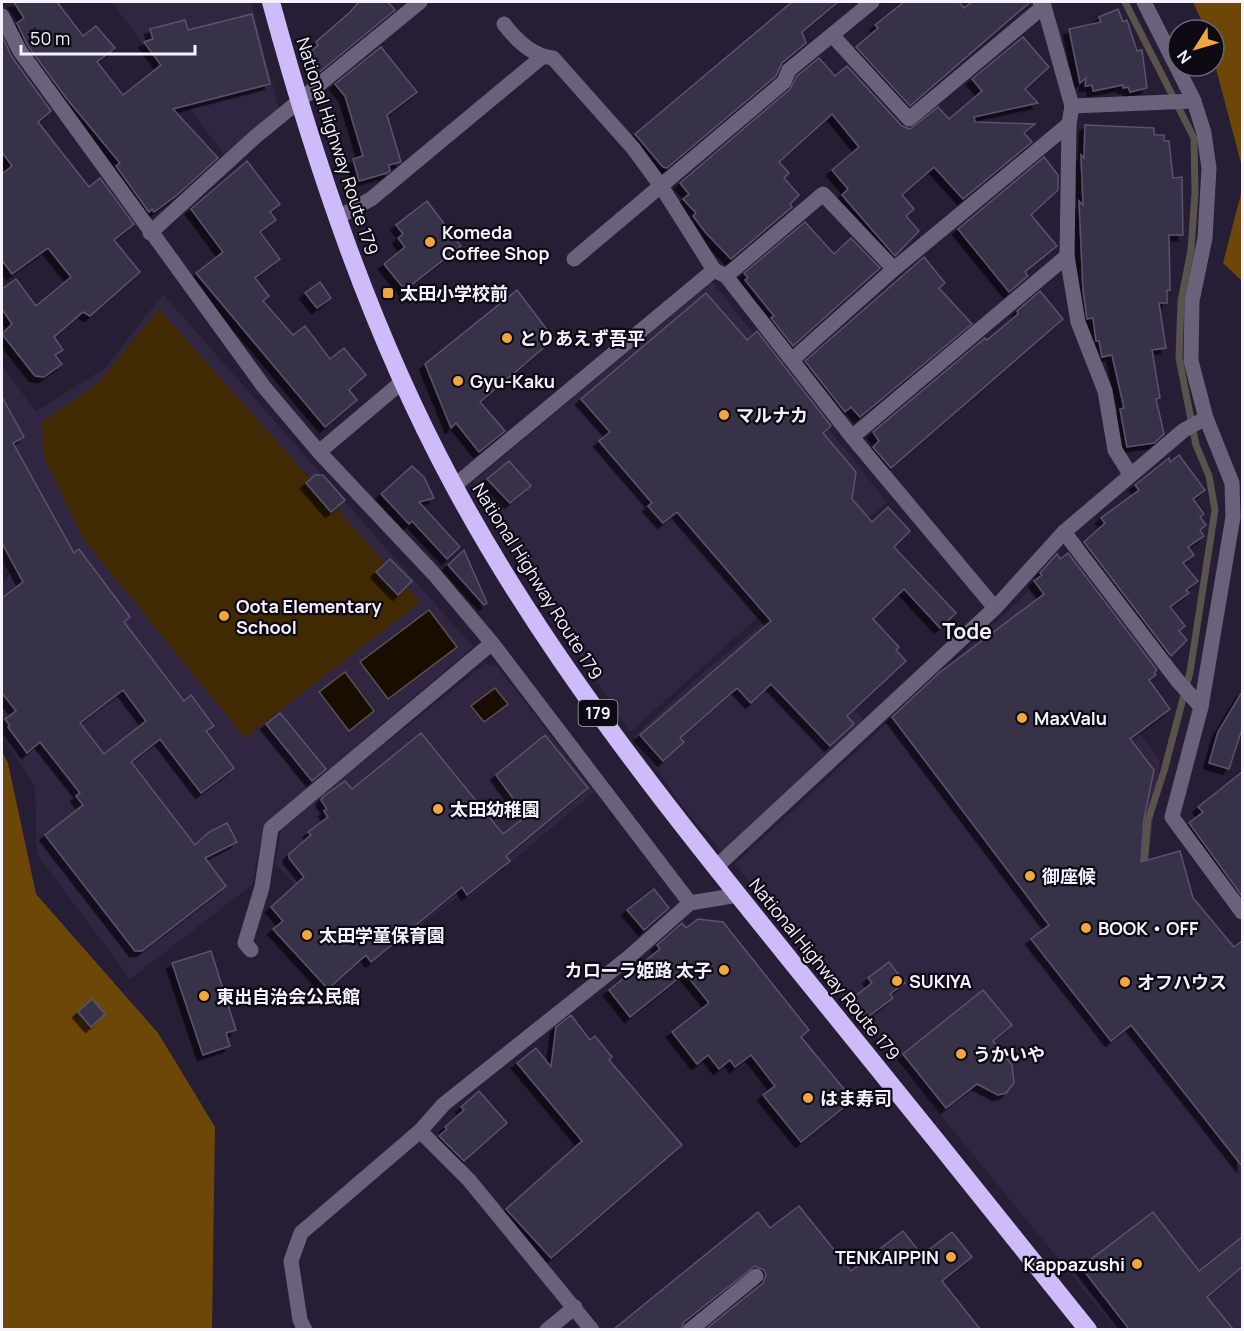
<svg xmlns="http://www.w3.org/2000/svg" width="1244" height="1331" viewBox="0 0 1244 1331" font-family="Manrope,'Noto Sans JP',sans-serif">
<style>
.built{fill:#302642}
.green{fill:#412902}
.forest{fill:#6c4707}
.water{fill:#190d00;stroke:#5b524c;stroke-width:1.5}
.lines{fill:none;stroke-linecap:round;stroke-linejoin:round}
.stream{stroke:#5b524c;stroke-width:7}
.building{fill:#393149;stroke:#5a526d;stroke-width:1.5;fill-rule:evenodd;filter:url(#shadow)}
.street{stroke:#6a627b;stroke-width:15}
.highway{stroke:#cebbf9;stroke-width:18}
.poi-dot{fill:#eea83c;stroke:#0d0a14;stroke-width:2}
.labels{text-anchor:middle;dominant-baseline:central;stroke-width:4.5;stroke-linejoin:round;paint-order:stroke}
.shield{fill:#0d0a14;stroke:#afacb8;stroke-width:1.5}
.shield-label{font-size:16px;font-weight:bold;fill:#f5f2fe}
.street-label{font-size:18px;fill:#f5f2fe;stroke:#0d0a14}
.poi-label{font-size:18px;font-weight:bold;fill:#f5f2fe;stroke:#0d0a14;text-anchor:start}
.quarter-label{font-size:21px;font-weight:bold;fill:#f5f2fe;stroke:#0d0a14}
</style>
<defs>
<filter id="shadow"><feDropShadow dx="-5.5" dy="5.5" stdDeviation="0" flood-color="#0009"/></filter>
</defs>
<rect width="100%" height="100%" fill="#251e35"/>
<!-- built -->
<g class="built">
<path d="M112 2H251L279 109 224 155Z"/>
<path d="M712 282 887 502 630 732 544 601 474 481Z"/>
<path d="M163 294 473 647 265 823 252 885 130 979 37 854 35 787 2 734V584L9 577 2 560V366L36 412 106 367Z"/>
<path d="M1029 591 1160 760 1144 899 1235 1063 1242 1069V1329H1116L735 864Z"/>
<path d="M769 618 865 721 724 853 684 809 634 737 700 675Z"/>
<path d="M486 663 497 666 594 792 468 899 462 893 370 965 275 863 282 826Z"/>
</g>
<!-- green -->
<path class="green" d="M159 309 420 602 245 738 84 540 43 455 42 422 97 384Z"/>
<!-- forest -->
<g class="forest">
<path d="M1193 2H1242V167L1214 61V30H1206Z"/>
<path d="M1242 190V281L1223 263Z"/>
<path d="M2 752 8 763 36 894 158 1033 215 1127 212 1329H2Z"/>
</g>
<!-- water -->
<g class="water">
<path d="M429 610 457 647 388 699 360 662Z"/>
<path d="M345 672 374 711 349 731 319 692Z"/>
<path d="M495 688 508 704 484 722 471 706Z"/>
</g>
<g class="lines">
<!-- stream -->
<path class="stream" d="M1125 2 1194 138 1195 193 1191 250 1181 301 1179 358 1196 445 1209 476 1215 510 1190 672 1164 771 1148 820 1144 867"/>
</g>
<!-- building -->
<g class="building">
<path d="M14 2H57L83 36 96 26 115 48 97 62 123 95 161 65 144 42 153 39 150 29 185 20 188 30 252 14 270 84 173 109 218 158 177 195 154 212 152 209 149 212 116 166 120 163 115 157 67 99 28 46 17 23 24 18Z"/>
<path d="M359 2H388L395 10 316 75 310 52 318 45 316 42 349 13Z"/>
<path d="M792 2H838L802 32 806 43 782 63 776 76 667 168 663 167 635 134Z"/>
<path d="M904 2H959L964 8 972 2H1030L910 106 856 47 878 28 875 25Z"/>
<path d="M1118 9 1123 22 1127 20 1137 51 1142 50 1147 88 1130 92 1128 87 1123 88V85L1093 91 1092 85 1085 86 1086 78 1080 83 1069 29 1101 22 1099 17Z"/>
<path d="M2 36 12 57 51 111 38 122 89 187 100 178 134 224 114 240 140 272 90 316 83 312 54 337 63 350 55 355 62 364 44 377 35 376 2 334 12 324 2 309V289L16 279 36 306 71 277 48 248 12 274 2 260V174L12 166 2 152Z"/>
<path d="M1023 37 1049 67 1025 89 1038 103 974 117 975 122 1035 124 1024 133 1032 142 963 199 934 167 902 195 914 209 906 216 919 231 895 256 842 195 848 189 832 170 859 147 832 114 779 162 789 173 784 178 799 195 790 204 792 207 731 259 706 233 693 216 696 213 683 199 689 194 680 183 790 89 797 76 819 58 835 76 847 66 902 126 910 129 938 107 949 119 982 91 972 79Z"/>
<path d="M381 47 417 92 387 115 401 162 389 165 390 171 387 173 359 181 353 159 363 156 345 96 335 84Z"/>
<path d="M1085 125 1154 128V135H1164V141H1169L1173 178 1182 177 1183 235H1169L1170 290H1167V303H1159L1166 348 1152 350 1160 398 1156 399 1164 434 1154 443 1127 447 1120 409 1124 408 1112 355 1102 357 1099 341H1096L1093 318 1087 319 1083 290 1079 201 1083 205 1081 155 1084 158Z"/>
<path d="M1044 157 1058 175V190L1031 215 1057 246 1025 272 1028 276 1009 292 958 229Z"/>
<path d="M247 161 280 204 270 212 276 220 260 232 280 259 255 278 269 296 263 301 293 335 305 326 330 359 344 348 366 375 349 390 357 400 325 427 196 273 223 252 191 209Z"/>
<path d="M427 201 461 246 405 290 384 264 405 247 398 238 403 234 396 225Z"/>
<path d="M805 222 834 254 851 238 880 268 793 346 771 318 774 316 745 280 748 278 744 273Z"/>
<path d="M924 257 945 283 939 288 972 324 860 417 851 407 845 412 805 361Z"/>
<path d="M320 282 331 298 317 308 305 293Z"/>
<path d="M517 290 554 339 480 402 505 431 479 452 456 423 451 428 425 364Z"/>
<path d="M1040 291 1063 319 891 468 873 447 879 441 873 432 985 338 987 340 1018 314 1017 311Z"/>
<path d="M706 293 747 340 757 331 831 426 823 433 856 472 852 499 872 522 888 507 910 531 894 547 956 613 940 628 904 589 873 619 899 647 896 650 906 661 847 716 854 724 830 746 771 684 751 703 737 688 680 738 684 742 663 761 640 735 771 621 677 512 663 523 648 506 652 503 599 441 610 432 581 399Z"/>
<path d="M2 397 24 437 13 443 74 553 79 549 130 617 124 622 184 701 191 695 214 726 206 731 234 768 201 793 160 739 131 762 195 845 209 832 227 823 237 842 205 858 226 886 142 951H135L45 835 83 805 76 796 80 793 40 742 27 753 8 727 10 726 5 719 16 711 2 693V598L23 582 2 543ZM123 690 146 721 104 754 80 723Z"/>
<path d="M1179 455 1205 490 1193 499 1204 514 1200 517 1206 525 1200 530 1204 536 1188 547 1194 555 1183 563 1198 581 1186 590 1189 593 1170 607 1185 626 1179 631 1187 640 1171 656 1084 542 1105 523 1101 518 1139 490 1135 485 1169 458 1170 462Z"/>
<path d="M509 461 531 486 510 503 487 479Z"/>
<path d="M412 466 424 477 434 498 419 502 460 547 447 559 412 521 409 524 381 494Z"/>
<path d="M315 475H323L345 500 331 512 306 483Z"/>
<path d="M464 550 487 603 484 605 448 565Z"/>
<path d="M1068 553 1157 670 1154 673 1156 675 1149 680 1170 709 1130 739 1154 770 1144 819 1141 862 1180 851 1193 898 1234 947 1242 941V1166L1131 1025 1111 1041 1031 939 1049 925 892 717 939 673 1044 594 1034 581 1042 575 1040 573 1057 554 1060 559Z"/>
<path d="M390 559 412 581 398 595 376 572Z"/>
<path d="M1242 692V729L1229 769 1209 763 1218 732Z"/>
<path d="M280 713 326 769 312 781 266 724Z"/>
<path d="M421 733 503 834 526 816 496 775 545 735 588 788 506 856 510 861 467 895 462 887 371 962 366 955 328 989 273 929 283 921 271 907 304 877 289 858V854L311 835 308 832 328 817 324 811 327 809 321 800 324 796 345 781 352 789Z"/>
<path d="M1242 772V896L1189 823 1203 812 1198 807Z"/>
<path d="M654 889 669 908 644 930 627 910Z"/>
<path d="M698 919 723 922 809 1030 801 1037 853 1100 801 1142 763 1095 775 1086 751 1055 735 1067 730 1060 719 1069 708 1055 697 1064 672 1032 709 1003 685 973 630 1017 609 990 660 949 657 945 682 923 686 928Z"/>
<path d="M211 951 236 1030 226 1033 230 1046 203 1055 172 963Z"/>
<path d="M889 962 905 983 890 994 893 998 866 1018 852 999 872 983 868 978Z"/>
<path d="M983 990 1012 1025 993 1041 1012 1065 1014 1083 1006 1093 998 1095 977 1084 946 1108 903 1054Z"/>
<path d="M92 999 105 1014 91 1027 78 1012Z"/>
<path d="M571 1015 590 1040 595 1036 612 1057 609 1060 682 1145 551 1258 506 1209 582 1141 517 1063 536 1048 551 1067 556 1027Z"/>
<path d="M479 1091 507 1123 464 1161 439 1136 447 1129 445 1127 464 1110 461 1107Z"/>
<path d="M799 1206 851 1271 903 1231 922 1255 952 1232 972 1257 942 1281 980 1329H706L763 1283 766 1275 764 1270 755 1266 684 1322 681 1329H614L758 1212 770 1228Z"/>
<path d="M1153 1212 1199 1271 1242 1237V1267L1207 1297 1233 1329H1129L1081 1267Z"/>
</g>
<g class="lines">
<!-- street -->
<g class="street">
<path d="M1040 2 1044 6 1072 106 1069 124 1067 256 1078 322 1105 391 1115 450 1130 474"/>
<path d="M1144 2 1194 101 1204 133 1209 168 1205 238 1192 301 1191 361 1206 418 1232 483 1233 517 1201 707 1172 817 1242 912"/>
<path d="M2 16 20 51 264 387 319 452 434 574 492 643 690 903"/>
<path d="M504 24C516 40 533 56 553 58L633 148 661 186 714 270 726 276 852 437 995 608"/>
<path d="M832 35 909 119 1044 6"/>
<path d="M1072 106 1194 101"/>
<path d="M337 218 371 199 542 57"/>
<path d="M150 233 255 137 420 2"/>
<path d="M574 259 784 82 789 70 872 2"/>
<path d="M726 276 823 194 894 269"/>
<path d="M793 359 894 269 1069 124"/>
<path d="M852 437 1067 256"/>
<path d="M319 452 403 381"/>
<path d="M454 486 714 270"/>
<path d="M1064 532 1177 680 1201 707"/>
<path d="M716 867 995 608 1064 532 1184 430 1206 418"/>
<path d="M251 950 245 943 262 887 271 828 492 643"/>
<path d="M305 1330 300 1320 291 1261 301 1233 420 1131"/>
<path d="M547 1330 575 1307"/>
<path d="M592 1330 469 1180 420 1131 444 1104 629 957 690 903 738 895"/>
<path d="M690 1330 756 1276"/>
</g>
<!-- highway -->
<path class="highway" d="M271 2C316 167 371 331 452 482 547 660 674 816 800 972 897 1091 992 1210 1088 1330"/>
</g>
<!-- markers -->
<g class="poi-dot">
<circle cx="430" cy="242" r="6"/>
<rect x="382" y="287" width="12" height="12" rx="3"/>
<circle cx="507" cy="338" r="6"/>
<circle cx="458" cy="381" r="6"/>
<circle cx="724" cy="415" r="6"/>
<circle cx="224" cy="616" r="6"/>
<circle cx="1022" cy="718" r="6"/>
<circle cx="438" cy="809" r="6"/>
<circle cx="1030" cy="876" r="6"/>
<circle cx="1086" cy="928" r="6"/>
<circle cx="307" cy="935" r="6"/>
<circle cx="724" cy="970" r="6"/>
<circle cx="897" cy="981" r="6"/>
<circle cx="1125" cy="982" r="6"/>
<circle cx="204" cy="996" r="6"/>
<circle cx="961" cy="1054" r="6"/>
<circle cx="808" cy="1098" r="6"/>
<circle cx="951" cy="1257" r="6"/>
<circle cx="1137" cy="1264" r="6"/>
</g>
<g class="labels">
<!-- shield labels -->
<rect class="shield" x="578.5" y="700" width="39" height="26" rx="4.5"/>
<g class="shield-label">
<text x="598" y="713">179</text>
</g>
<!-- street labels -->
<g class="street-label">
<text transform="translate(338 146) rotate(72)">National Highway Route 179</text>
<text transform="translate(538 581) rotate(58)">National Highway Route 179</text>
<text transform="translate(825 969) rotate(51)">National Highway Route 179</text>
</g>
<!-- poi labels -->
<g class="poi-label">
<text x="442" y="232">Komeda<tspan x="442" dy="21">Coffee Shop</tspan></text>
<text x="400" y="293">太田小学校前</text>
<text x="519" y="338">とりあえず吾平</text>
<text x="470" y="381">Gyu-Kaku</text>
<text x="736" y="415">マルナカ</text>
<text x="236" y="606">Oota Elementary<tspan x="236" dy="21">School</tspan></text>
<text x="1034" y="718">MaxValu</text>
<text x="450" y="809">太田幼稚園</text>
<text x="1042" y="876">御座候</text>
<text x="1098" y="928">BOOK・OFF</text>
<text x="319" y="935">太田学童保育園</text>
<text x="712" y="970" text-anchor="end">カローラ姫路 太子</text>
<text x="909" y="981">SUKIYA</text>
<text x="1137" y="982">オフハウス</text>
<text x="216" y="996">東出自治会公民館</text>
<text x="973" y="1054">うかいや</text>
<text x="820" y="1098">はま寿司</text>
<text x="939" y="1257" text-anchor="end">TENKAIPPIN</text>
<text x="1125" y="1264" text-anchor="end">Kappazushi</text>
</g>
<!-- quarter labels -->
<g class="quarter-label">
<text x="967" y="631">Tode</text>
</g>
</g>
<!-- border -->
<rect width="1244" height="1331" fill="none" stroke="#f5f2fe" stroke-width="6"/>
<!-- north arrow -->
<g transform="translate(1196 48) rotate(233)"><circle r="28" fill="#0d0a14" stroke="#6a6772" stroke-width="1.5"/>
<path d="M0-4.5L10 22L0 15L-10 22Z" fill="#eea83c"/>
<text y="-9" font-size="16" font-weight="bold" text-anchor="middle" fill="#f5f2fe">N</text>
</g>
<!-- scale -->
<path d="M21 45v9h174v-9" fill="none" stroke="#f5f2fe" stroke-width="3"/>
<text x="30" y="45" font-size="18" fill="#f5f2fe" stroke="#0d0a14" stroke-width="4.5" paint-order="stroke">50 m</text>
</svg>
